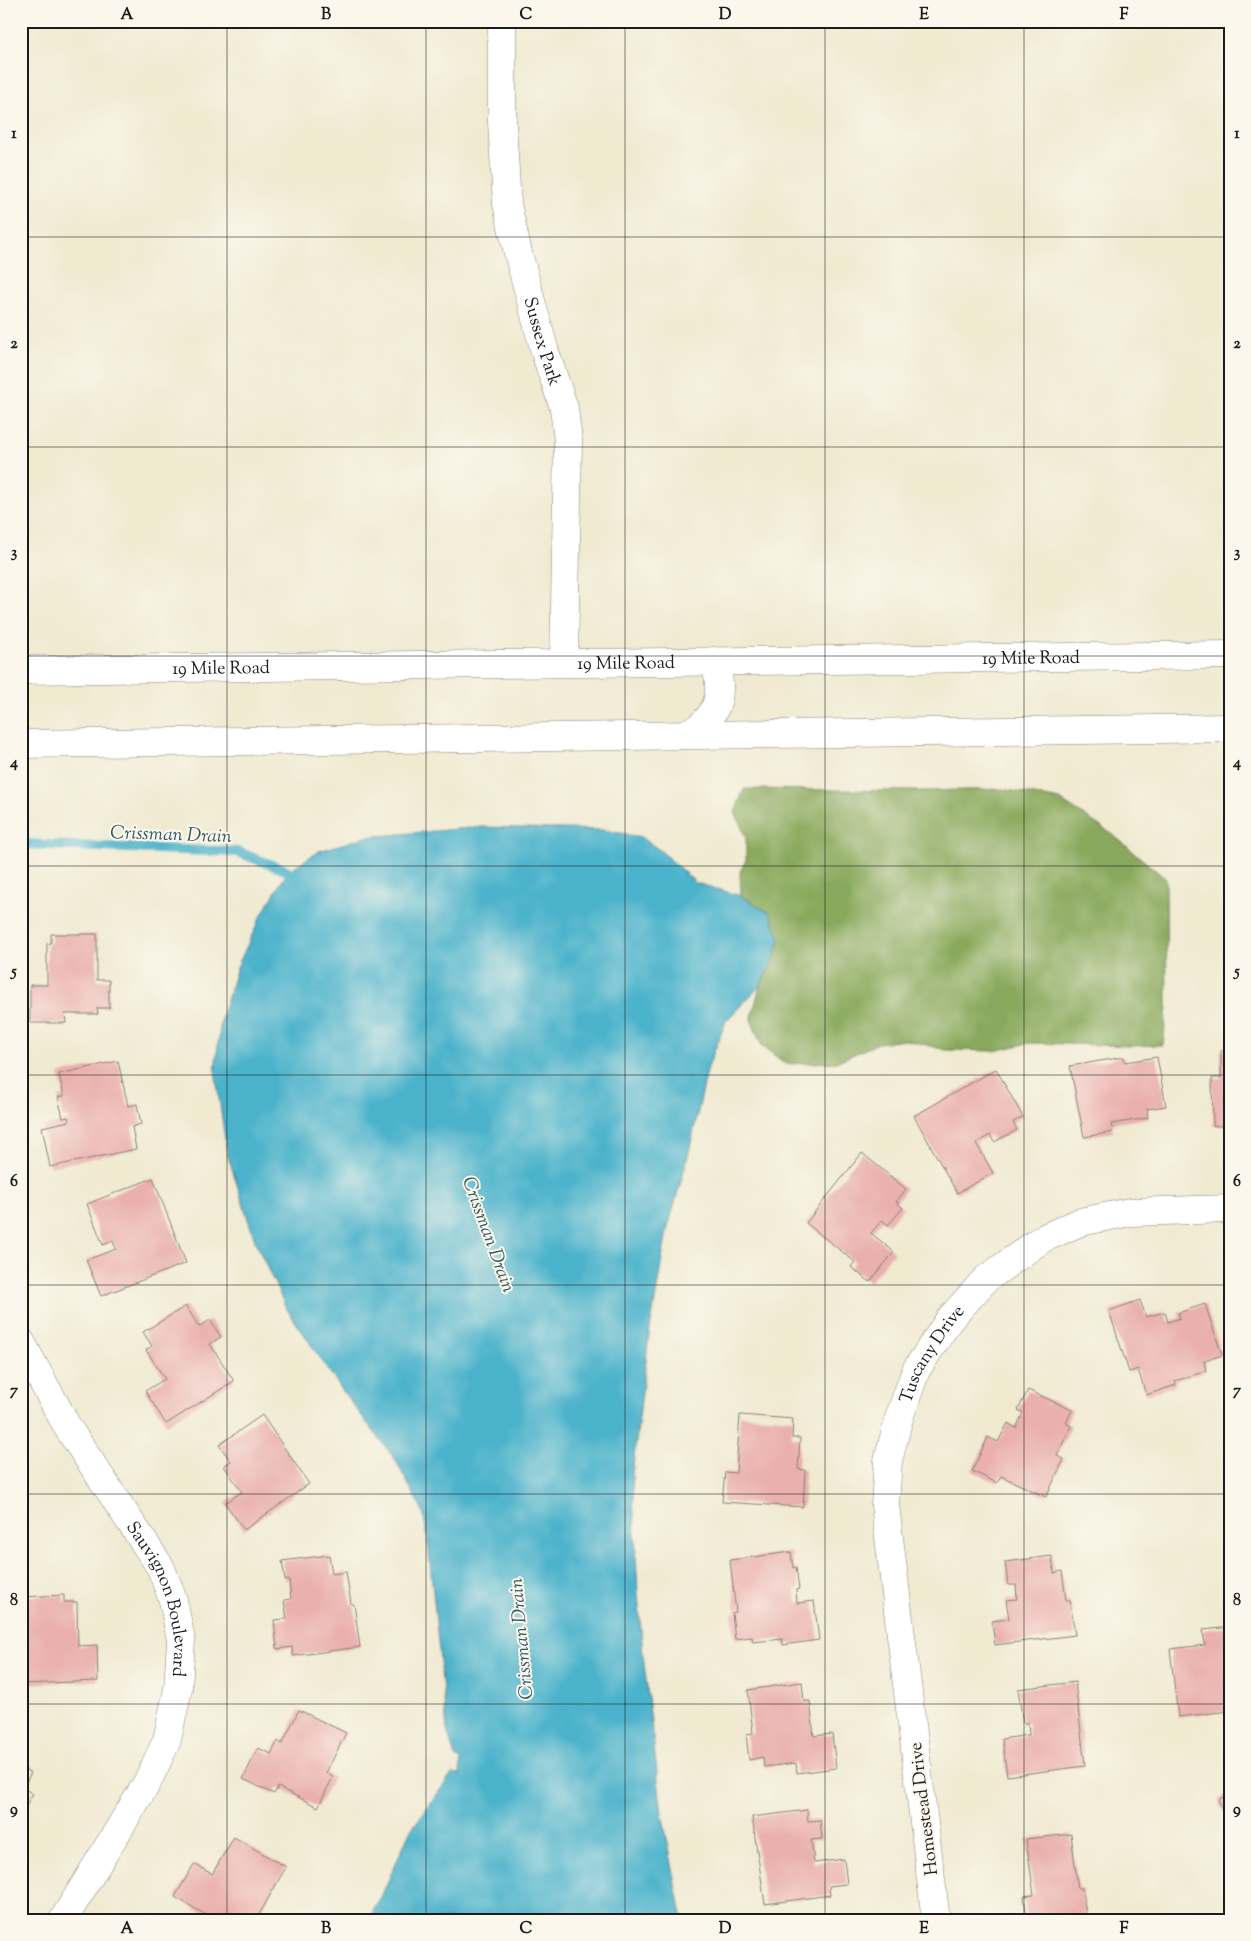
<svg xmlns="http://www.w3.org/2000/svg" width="1251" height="1941" viewBox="0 0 1251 1941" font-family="'Sorts Mill Goudy',serif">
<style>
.forest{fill:#88a95c;stroke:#52623c}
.water{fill:#4cb2cb;stroke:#346774}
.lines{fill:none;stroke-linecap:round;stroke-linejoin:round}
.stream{stroke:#4cb2cb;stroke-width:10}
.building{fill:#eab0ad}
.street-casing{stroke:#868376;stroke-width:29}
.secondary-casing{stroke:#868376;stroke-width:29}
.street{stroke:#fff;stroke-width:28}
.secondary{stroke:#fff;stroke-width:28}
.grid{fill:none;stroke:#1c1c1c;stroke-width:1;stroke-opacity:0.55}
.labels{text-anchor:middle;stroke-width:4;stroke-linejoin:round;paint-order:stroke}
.street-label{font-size:18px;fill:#1c1c1c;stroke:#fbf7ec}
.water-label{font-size:19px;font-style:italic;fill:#2f5862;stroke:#fbf7ec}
.neatline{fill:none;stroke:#1c1c1c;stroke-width:2}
.grid-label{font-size:16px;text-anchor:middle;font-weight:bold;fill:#1c1c1c}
</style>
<rect width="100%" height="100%" fill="#fbf7ec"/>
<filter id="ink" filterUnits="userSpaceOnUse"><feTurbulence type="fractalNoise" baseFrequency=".02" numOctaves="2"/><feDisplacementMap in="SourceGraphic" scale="10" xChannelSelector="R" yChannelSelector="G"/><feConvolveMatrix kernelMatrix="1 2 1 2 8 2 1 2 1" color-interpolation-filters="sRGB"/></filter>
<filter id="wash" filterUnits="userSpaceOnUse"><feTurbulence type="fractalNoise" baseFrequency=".0096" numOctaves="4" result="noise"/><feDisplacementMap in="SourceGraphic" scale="20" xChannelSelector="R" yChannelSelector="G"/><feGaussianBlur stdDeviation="1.12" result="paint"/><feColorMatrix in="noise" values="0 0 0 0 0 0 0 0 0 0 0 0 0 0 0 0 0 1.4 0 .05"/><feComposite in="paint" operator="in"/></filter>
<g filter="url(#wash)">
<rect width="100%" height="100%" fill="#f0ead1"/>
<path class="forest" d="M 744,789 L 924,791 L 1003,789 L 1060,800 L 1112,834 L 1166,879 L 1167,1007 L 1163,1045 L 1131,1046 L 1030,1043 L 994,1051 L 946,1050 L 906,1040 L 879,1043 L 836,1062 L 786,1064 L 762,1046 L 751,1020 L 760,986 L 773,962 L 770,913 L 741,896 L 740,872 L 746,860 L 746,838 L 735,812 Z"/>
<path class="water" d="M 480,827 L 605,830 L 641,837 L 661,851 L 696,883 L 741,896 L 770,913 L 780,939 L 773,962 L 760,986 L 726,1021 L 708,1067 L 688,1156 L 667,1231 L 649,1335 L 632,1475 L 638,1594 L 643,1655 L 662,1813 L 683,1920 L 368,1920 L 381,1897 L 410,1831 L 452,1774 L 460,1775 L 461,1760 L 455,1757 L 447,1730 L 427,1533 L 423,1512 L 395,1459 L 344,1393 L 286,1308 L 255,1241 L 227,1153 L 215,1070 L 221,1019 L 237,967 L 261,916 L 288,871 L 319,851 L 366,837 Z"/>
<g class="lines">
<path class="stream" d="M 21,844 L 238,852 L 288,871 L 296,881"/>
</g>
<g id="blocks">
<path class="building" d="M 51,934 L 97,934 L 97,980 L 109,980 L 109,1008 L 97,1008 L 98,1014 L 65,1014 L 66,1023 L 30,1023 L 30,985 L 47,985 L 47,944 L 51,943 Z
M 1227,1040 L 1230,1040 L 1230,1126 L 1213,1126 L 1212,1078 L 1221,1078 L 1221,1051 L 1227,1050 Z
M 1124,1057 L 1125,1062 L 1157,1057 L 1166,1106 L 1147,1109 L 1148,1118 L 1111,1124 L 1113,1132 L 1084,1137 L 1070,1066 Z
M 118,1061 L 128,1106 L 137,1104 L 141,1124 L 132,1127 L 136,1149 L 50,1167 L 42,1127 L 69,1121 L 68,1117 L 63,1118 L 58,1097 L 64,1096 L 59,1074 Z
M 996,1069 L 1023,1117 L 1013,1122 L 1017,1130 L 994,1142 L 990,1135 L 976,1143 L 993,1173 L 957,1193 L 914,1116 Z
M 862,1153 L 906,1189 L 896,1202 L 903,1208 L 888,1225 L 882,1220 L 871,1233 L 894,1252 L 870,1282 L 851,1267 L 855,1262 L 806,1223 Z
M 153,1178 L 186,1263 L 101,1296 L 86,1260 L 116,1249 L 113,1241 L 103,1245 L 87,1204 Z
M 1140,1300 L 1146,1317 L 1165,1312 L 1168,1322 L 1180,1318 L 1178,1313 L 1205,1304 L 1222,1355 L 1204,1361 L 1206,1371 L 1175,1381 L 1176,1385 L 1146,1395 L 1138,1369 L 1129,1372 L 1109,1311 Z
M 186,1306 L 199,1327 L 210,1320 L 221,1337 L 210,1344 L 234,1381 L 166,1424 L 145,1391 L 165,1379 L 146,1350 L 152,1346 L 143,1332 Z
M 1028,1390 L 1072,1410 L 1066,1423 L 1071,1426 L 1057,1456 L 1064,1459 L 1046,1497 L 1001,1476 L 997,1483 L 972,1471 L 988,1437 L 998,1442 L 1008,1423 L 1016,1428 L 1023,1413 L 1018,1410 Z
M 262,1415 L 309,1484 L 244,1530 L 225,1503 L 242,1492 L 224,1466 L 231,1461 L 219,1445 Z
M 740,1415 L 793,1419 L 792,1438 L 800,1438 L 798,1469 L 805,1470 L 803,1507 L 722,1502 L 725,1472 L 736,1473 Z
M 791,1552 L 793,1568 L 796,1567 L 799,1589 L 796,1590 L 797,1603 L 814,1601 L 819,1640 L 783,1645 L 782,1639 L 753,1642 L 752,1637 L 735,1639 L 732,1613 L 736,1612 L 730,1560 Z
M 329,1555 L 332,1574 L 346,1572 L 351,1604 L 354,1604 L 360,1647 L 293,1656 L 292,1647 L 277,1649 L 274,1620 L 287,1619 L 284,1600 L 291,1599 L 289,1580 L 285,1580 L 282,1561 Z
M 1052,1556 L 1054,1573 L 1062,1571 L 1066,1600 L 1070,1600 L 1075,1635 L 995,1645 L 992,1621 L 1009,1619 L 1006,1600 L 1017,1599 L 1016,1585 L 1008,1585 L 1005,1562 Z
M 64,1595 L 64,1602 L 77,1602 L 78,1646 L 97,1645 L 98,1681 L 21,1684 L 21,1597 Z
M 1230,1627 L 1230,1711 L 1178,1717 L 1170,1649 L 1205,1645 L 1203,1630 Z
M 802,1682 L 804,1701 L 810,1701 L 814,1736 L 832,1734 L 836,1768 L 797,1773 L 796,1763 L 764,1767 L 763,1757 L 749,1760 L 746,1734 L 753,1733 L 748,1690 Z
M 1075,1682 L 1085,1766 L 1007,1776 L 1002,1739 L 1029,1735 L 1028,1723 L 1023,1723 L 1018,1689 Z
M 299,1710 L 346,1733 L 326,1773 L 333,1777 L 318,1807 L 278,1787 L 274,1794 L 243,1779 L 258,1748 L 271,1754 L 278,1741 L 282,1744 Z
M 21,1767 L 31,1773 L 23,1788 L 33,1794 L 21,1814 Z
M 1230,1793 L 1230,1822 L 1218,1800 Z
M 807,1810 L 808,1821 L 820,1820 L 822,1839 L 811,1840 L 814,1863 L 844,1859 L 847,1884 L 829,1886 L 830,1895 L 765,1904 L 752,1817 Z
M 1230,1826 L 1230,1840 L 1224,1829 Z
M 1071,1834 L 1078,1888 L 1082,1888 L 1087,1920 L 1027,1920 L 1024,1896 L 1034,1895 L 1026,1839 Z
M 234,1837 L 286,1867 L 256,1920 L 215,1920 L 175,1897 L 194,1864 L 212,1874 Z"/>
</g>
</g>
<g filter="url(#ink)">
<use href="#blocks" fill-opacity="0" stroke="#868376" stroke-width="1"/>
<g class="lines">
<g class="street-casing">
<g id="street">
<path id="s1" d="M 502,21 L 502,122 L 507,204 L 518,253 L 545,352 L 564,408 L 568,441 L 564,662"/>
<path id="s2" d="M 21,1342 L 68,1428 L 161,1568 L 173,1600 L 181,1640 L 178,1689 L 167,1740 L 147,1783 L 63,1920"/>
<path id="s3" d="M 936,1920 L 885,1505 L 888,1461 L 899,1418 L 916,1370 L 949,1320 L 986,1279 L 1042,1239 L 1080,1222 L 1130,1212 L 1230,1209"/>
</g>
</g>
<g class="secondary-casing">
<g id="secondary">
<path id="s4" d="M 21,670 L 1230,655"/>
<path d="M 681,735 C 687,733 694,731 699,727 C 721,711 724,685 713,661"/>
<path d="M 21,744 L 1230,728"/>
</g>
</g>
<use href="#street" class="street"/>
<use href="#secondary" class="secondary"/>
</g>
</g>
<path class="grid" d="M 227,21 L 227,1920M 426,21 L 426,1920M 625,21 L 625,1920M 825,21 L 825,1920M 1024,21 L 1024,1920M 21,237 L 1230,237M 21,447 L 1230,447M 21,656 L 1230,656M 21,866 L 1230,866M 21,1075 L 1230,1075M 21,1285 L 1230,1285M 21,1494 L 1230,1494M 21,1704 L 1230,1704"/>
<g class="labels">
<g class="street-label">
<text dy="6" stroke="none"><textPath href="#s1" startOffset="325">Sussex Park</textPath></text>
<text dy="6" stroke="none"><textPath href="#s4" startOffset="1010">19 Mile Road</textPath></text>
<text dy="6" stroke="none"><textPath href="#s4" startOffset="605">19 Mile Road</textPath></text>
<text dy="6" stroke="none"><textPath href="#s4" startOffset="200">19 Mile Road</textPath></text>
<text dy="6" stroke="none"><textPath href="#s3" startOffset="579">Tuscany Drive</textPath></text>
<text dy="6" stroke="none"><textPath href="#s2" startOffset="295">Sauvignon Boulevard</textPath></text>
<text transform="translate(923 1809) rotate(-97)" y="6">Homestead Drive</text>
</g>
<g class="water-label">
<text transform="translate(171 833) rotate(2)" y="7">Crissman Drain</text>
<text transform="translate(490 1234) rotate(70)" y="7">Crissman Drain</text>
<text transform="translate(520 1639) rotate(-95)" y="7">Crissman Drain</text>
</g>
</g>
<rect width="1251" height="1941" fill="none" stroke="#fbf7ec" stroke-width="55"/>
<rect x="28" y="28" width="1196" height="1886" class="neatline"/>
<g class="grid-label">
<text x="127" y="19">A</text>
<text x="326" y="19">B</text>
<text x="526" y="19">C</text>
<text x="725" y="19">D</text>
<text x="924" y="19">E</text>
<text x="1124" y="19">F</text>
<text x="14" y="138">1</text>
<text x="1237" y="138">1</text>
<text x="14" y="348">2</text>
<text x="1237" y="348">2</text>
<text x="14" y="557">3</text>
<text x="1237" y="557">3</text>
<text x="14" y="767">4</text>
<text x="1237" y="767">4</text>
<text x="14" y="976">5</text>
<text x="1237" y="976">5</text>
<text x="14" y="1186">6</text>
<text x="1237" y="1186">6</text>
<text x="14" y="1395">7</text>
<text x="1237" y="1395">7</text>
<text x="14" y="1605">8</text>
<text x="1237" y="1605">8</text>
<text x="14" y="1814">9</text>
<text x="1237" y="1814">9</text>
<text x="127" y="1933">A</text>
<text x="326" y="1933">B</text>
<text x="526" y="1933">C</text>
<text x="725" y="1933">D</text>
<text x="924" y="1933">E</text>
<text x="1124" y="1933">F</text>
</g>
</svg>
